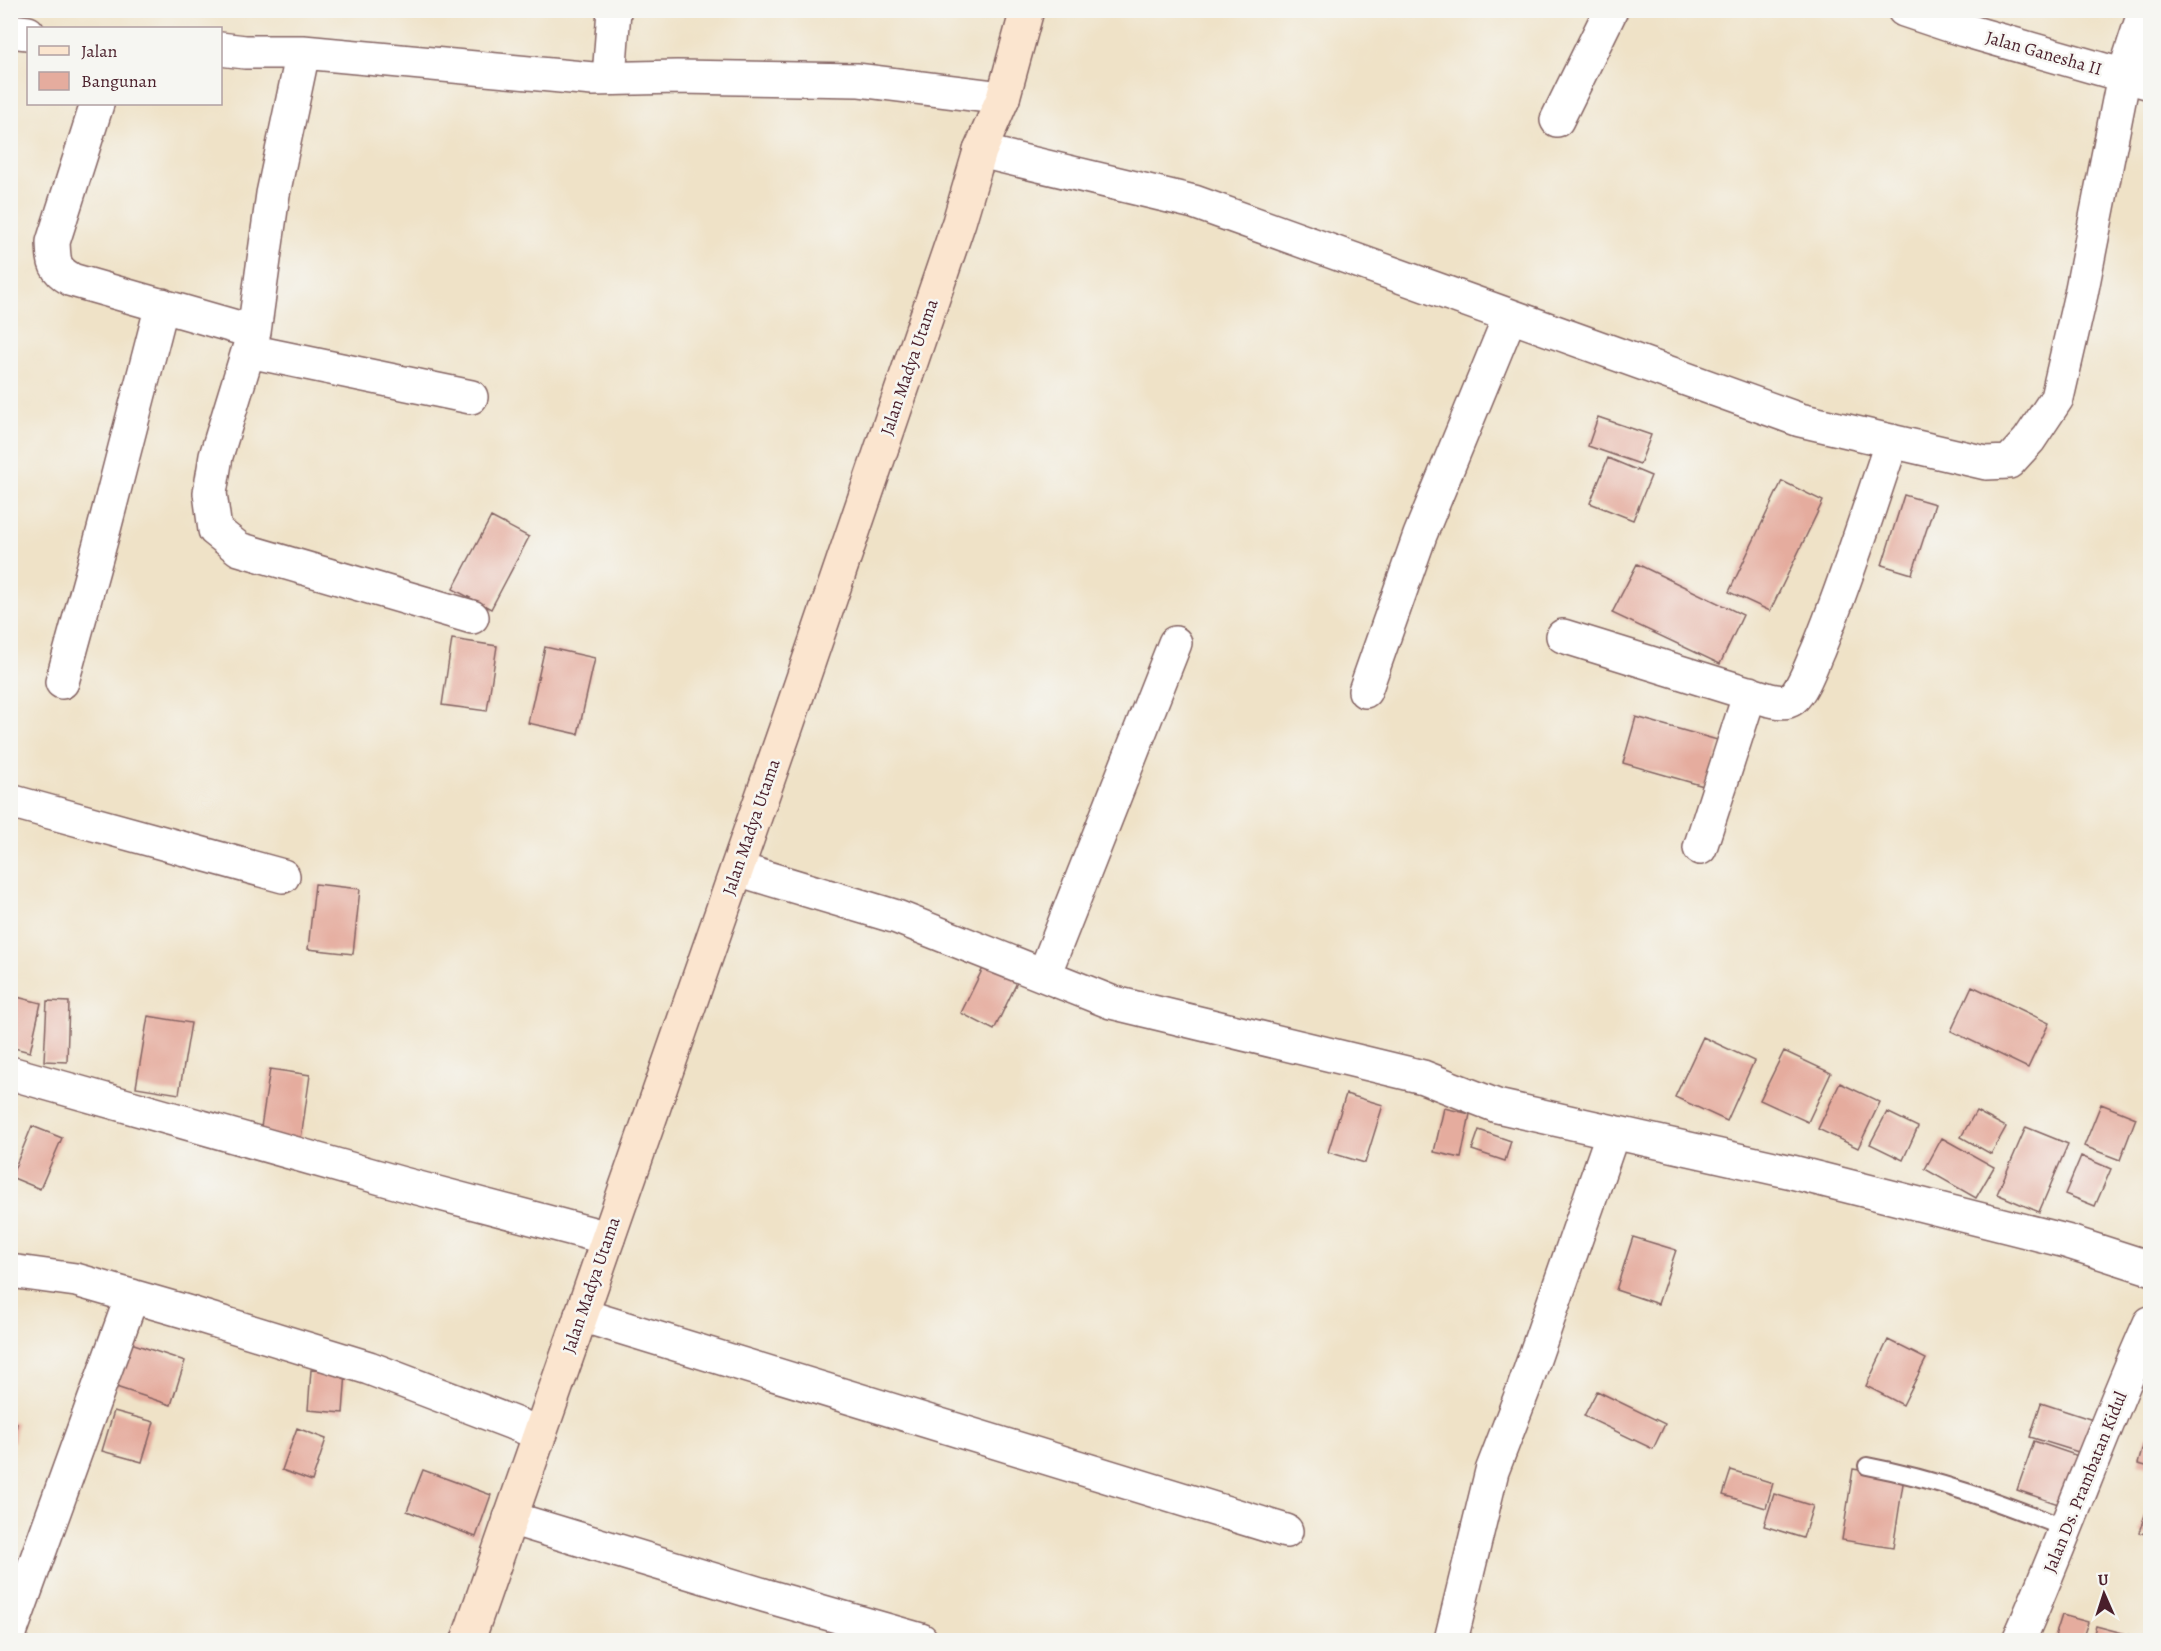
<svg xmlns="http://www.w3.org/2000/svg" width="2161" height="1651" viewBox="0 0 2161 1651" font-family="Alegreya,serif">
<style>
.building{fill:#e5ac9e}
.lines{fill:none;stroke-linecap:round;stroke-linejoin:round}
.lane-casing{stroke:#846362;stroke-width:20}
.street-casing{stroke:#846362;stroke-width:36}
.secondary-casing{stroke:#846362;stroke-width:36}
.lane{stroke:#fff;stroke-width:16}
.street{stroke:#fff;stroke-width:33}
.secondary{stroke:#fbe5cf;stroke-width:33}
.labels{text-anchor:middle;stroke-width:5;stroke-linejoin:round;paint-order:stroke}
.street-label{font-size:18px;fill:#4a1f2b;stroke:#f6f6f2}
</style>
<rect width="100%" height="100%" fill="#f6f6f2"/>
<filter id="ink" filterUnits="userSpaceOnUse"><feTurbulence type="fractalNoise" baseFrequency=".0167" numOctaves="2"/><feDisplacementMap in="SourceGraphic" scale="12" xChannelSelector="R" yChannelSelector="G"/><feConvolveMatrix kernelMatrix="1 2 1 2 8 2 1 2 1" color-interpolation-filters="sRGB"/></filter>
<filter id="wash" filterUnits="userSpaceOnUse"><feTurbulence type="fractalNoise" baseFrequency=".008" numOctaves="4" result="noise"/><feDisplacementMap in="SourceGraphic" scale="24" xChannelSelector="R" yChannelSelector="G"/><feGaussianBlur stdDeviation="1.35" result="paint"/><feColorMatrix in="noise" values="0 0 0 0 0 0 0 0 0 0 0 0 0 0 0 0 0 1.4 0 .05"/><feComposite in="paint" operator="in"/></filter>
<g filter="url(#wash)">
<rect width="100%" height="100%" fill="#efe2c7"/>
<g id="blocks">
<path class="building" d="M 1598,417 L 1651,435 L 1640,464 L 1588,446 Z
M 1608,458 L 1651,476 L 1633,520 L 1590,503 Z
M 1782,481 L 1823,501 L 1770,611 L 1729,592 Z
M 1904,495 L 1935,504 L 1912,574 L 1882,565 Z
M 491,517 L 529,537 L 491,609 L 453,589 Z
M 1637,564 L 1743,615 L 1720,664 L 1612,613 Z
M 452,639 L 497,646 L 487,711 L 442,705 Z
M 545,647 L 595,658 L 578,734 L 528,723 Z
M 1636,717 L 1721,741 L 1707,787 L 1623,763 Z
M 315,884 L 360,889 L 353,954 L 308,949 Z
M 988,958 L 1021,974 L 994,1030 L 961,1013 Z
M 1972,986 L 2049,1023 L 2028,1068 L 1951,1031 Z
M 17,997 L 41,1003 L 30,1052 L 10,1047 L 10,1022 Z
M 47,1001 L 69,1002 L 67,1062 L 44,1061 Z
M 148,1016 L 191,1023 L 179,1094 L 136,1087 Z
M 1703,1037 L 1754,1061 L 1727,1121 L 1675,1097 Z
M 1784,1051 L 1831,1073 L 1808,1122 L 1760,1100 Z
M 270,1069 L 310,1075 L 300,1146 L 259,1140 Z
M 1840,1083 L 1880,1102 L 1858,1148 L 1818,1129 Z
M 1346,1094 L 1383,1105 L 1365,1163 L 1328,1152 Z
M 2101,1104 L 2136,1118 L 2120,1160 L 2084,1146 Z
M 1444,1108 L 1470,1114 L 1461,1158 L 1434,1152 Z
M 1976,1111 L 2006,1127 L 1991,1154 L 1961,1137 Z
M 1887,1112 L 1918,1127 L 1903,1160 L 1870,1144 Z
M 32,1126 L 62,1138 L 40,1189 L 11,1177 Z
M 2026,1127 L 2068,1144 L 2039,1212 L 1997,1194 Z
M 1479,1130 L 1511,1141 L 1505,1161 L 1472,1150 Z
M 1942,1138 L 1994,1167 L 1976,1198 L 1925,1169 Z
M 2081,1156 L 2111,1169 L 2095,1206 L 2065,1194 Z
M 1633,1237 L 1676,1250 L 1658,1304 L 1616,1290 Z
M 1888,1340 L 1926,1359 L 1903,1405 L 1866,1386 Z
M 131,1343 L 185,1361 L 171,1405 L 116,1387 Z
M 311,1370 L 346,1372 L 343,1413 L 308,1410 Z
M 1597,1391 L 1665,1424 L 1653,1449 L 1584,1416 Z
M 2041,1403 L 2099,1422 L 2088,1455 L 2030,1437 Z
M 114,1411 L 154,1422 L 142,1462 L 102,1451 Z
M 10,1422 L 17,1423 L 14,1442 L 10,1441 Z
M 297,1428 L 326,1439 L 312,1481 L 282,1470 Z
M 2146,1436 L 2150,1437 L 2150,1467 L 2138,1464 Z
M 2034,1441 L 2084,1458 L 2067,1507 L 2017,1490 Z
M 1853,1469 L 1904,1477 L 1893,1548 L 1842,1540 Z
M 423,1470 L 491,1495 L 476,1537 L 407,1511 Z
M 1731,1470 L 1773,1483 L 1766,1508 L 1723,1495 Z
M 1774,1494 L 1813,1506 L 1803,1538 L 1764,1526 Z
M 2146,1512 L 2150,1514 L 2150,1536 L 2139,1532 Z
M 2062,1615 L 2088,1622 L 2082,1640 L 2054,1640 Z
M 2096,1626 L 2149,1640 L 2092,1640 Z"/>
</g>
</g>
<g filter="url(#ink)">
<use href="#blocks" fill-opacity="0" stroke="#846362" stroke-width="1.5"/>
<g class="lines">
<g class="lane-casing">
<path id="lane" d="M 1867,1466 C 1936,1479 2002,1503 2067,1529"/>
</g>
<g class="street-casing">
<path id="street" d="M 1904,10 L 1964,30 L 2150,83
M 10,31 L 28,33
M 220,49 L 245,52 L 303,52 L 593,79 L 677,77 L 858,80 L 1003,98
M 303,52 L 273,194 L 254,332 L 216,456 L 210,493 L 215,530 L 239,549 L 472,617
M 609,78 L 614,10
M 97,104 L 53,242 C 54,262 53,269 72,280 L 254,332
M 1557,120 L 1611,10
M 980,151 L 1194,202 L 1800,420 L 1986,463 L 2009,462 L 2029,440 L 2057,398 L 2081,294 L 2124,75 L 2145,10
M 249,351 L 471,397
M 1563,636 L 1770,700 C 1777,701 1785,704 1792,699 C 1803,690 1812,663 1818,650 C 1846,582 1868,511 1892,441
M 62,682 L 104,529 L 162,305
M 1365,691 L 1420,535 L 1510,316
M 10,801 L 283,876
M 1700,848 L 1750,693
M 737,869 L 897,917 L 1111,1002 L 1423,1077 L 1497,1106 L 1792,1172 L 2066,1241 L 2150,1268
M 1044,975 L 1175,643
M 10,1073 L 403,1184 L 608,1238
M 10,1271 L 76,1280 L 187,1312 L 369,1368 L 539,1433
M 581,1315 L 1286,1531
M 510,1518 L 767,1596 L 921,1640
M 10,1633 L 132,1296
M 1451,1640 L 1492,1471 L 1524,1388 L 1613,1132
M 2019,1640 C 2065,1536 2103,1428 2150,1323"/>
</g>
<g class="secondary-casing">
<path id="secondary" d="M 468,1640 L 787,725 L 959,222 L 980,151 L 1003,98 L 1027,10"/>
</g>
<use href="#lane" class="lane"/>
<use href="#street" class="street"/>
<use href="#secondary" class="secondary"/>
</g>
</g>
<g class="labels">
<g class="street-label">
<text transform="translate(2044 53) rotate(16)" y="6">Jalan Ganesha II</text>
<text transform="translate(909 367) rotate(-71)" y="6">Jalan Madya Utama</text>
<text transform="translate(751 827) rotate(-71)" y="6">Jalan Madya Utama</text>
<text transform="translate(591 1285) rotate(-71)" y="6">Jalan Madya Utama</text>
<text transform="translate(2085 1482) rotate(-68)" y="6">Jalan Ds. Prambatan Kidul</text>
</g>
</g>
<rect width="2161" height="1651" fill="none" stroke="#f6f6f2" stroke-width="36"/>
<rect x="27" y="27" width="195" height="78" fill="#f6f6f2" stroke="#b1a0a2" stroke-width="1.5"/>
<rect x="39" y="46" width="30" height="9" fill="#fbe5cf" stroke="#b1a0a2" stroke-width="1.5"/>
<text x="81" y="57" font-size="18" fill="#4a1f2b">Jalan</text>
<rect x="39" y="72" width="30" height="18" fill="#e5ac9e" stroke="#b1a0a2" stroke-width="1.5"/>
<text x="81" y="87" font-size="18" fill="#4a1f2b">Bangunan</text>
<g transform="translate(2104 1594) rotate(357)" stroke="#f6f6f2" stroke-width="4.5" paint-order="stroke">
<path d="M0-4.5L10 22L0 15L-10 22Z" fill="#4a1f2b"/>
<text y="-9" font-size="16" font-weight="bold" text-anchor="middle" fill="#4a1f2b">U</text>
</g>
</svg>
